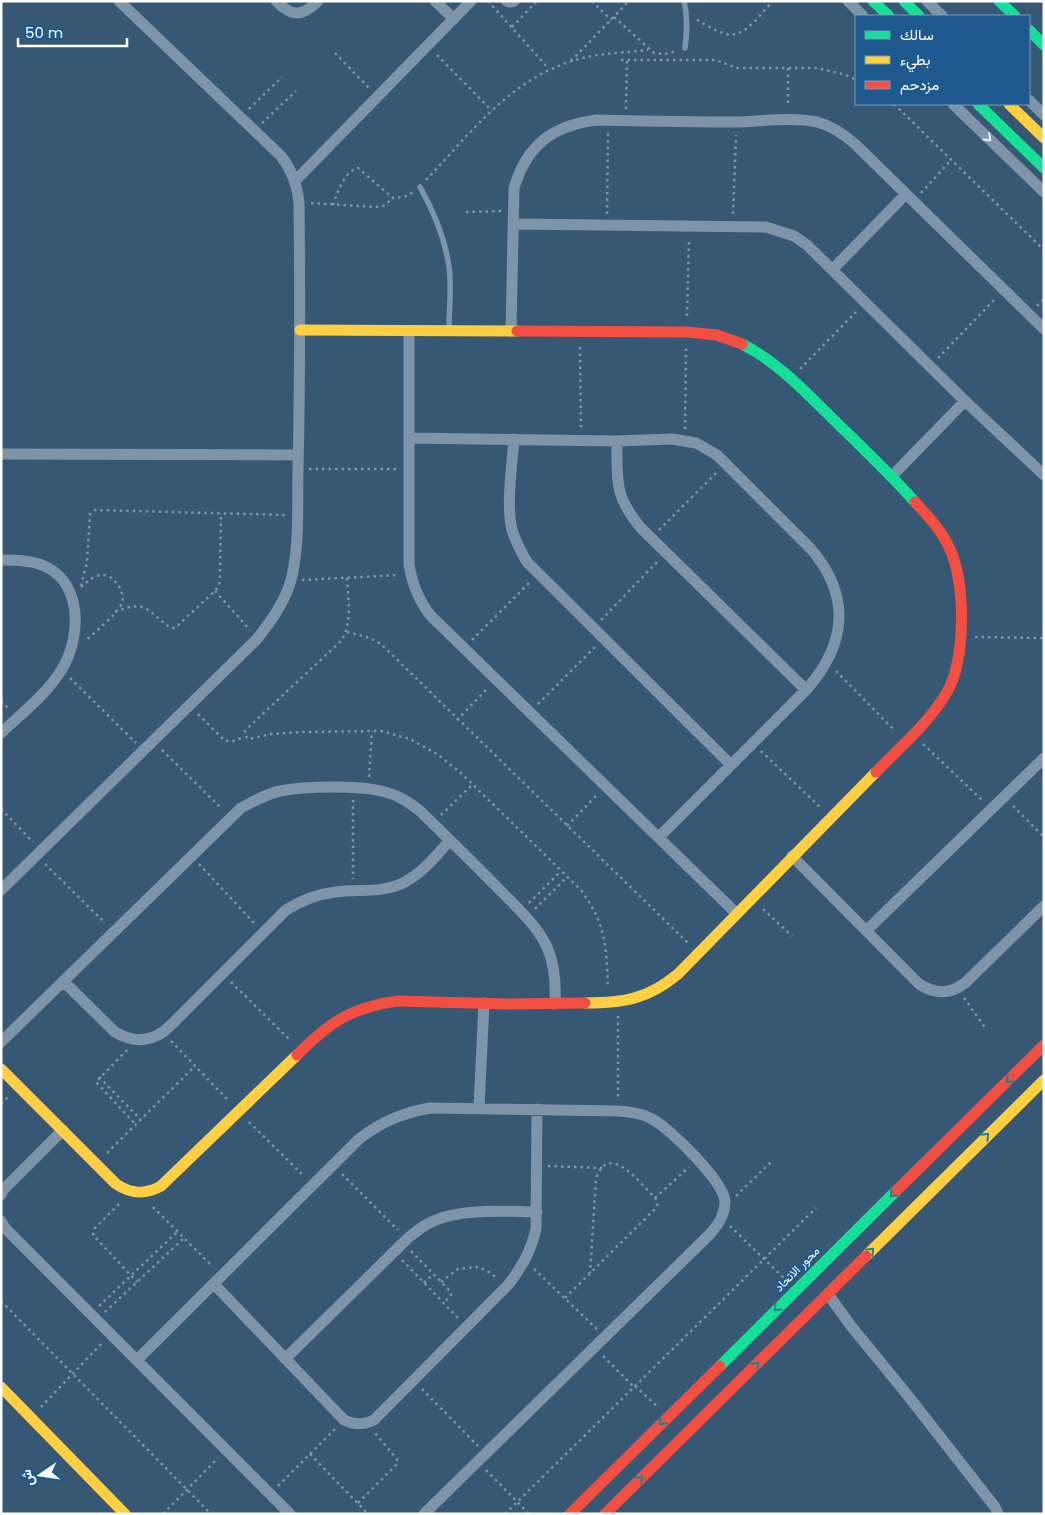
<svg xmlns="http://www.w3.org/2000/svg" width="1045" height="1515" viewBox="0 0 1045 1515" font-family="Poppins,Vazirmatn,sans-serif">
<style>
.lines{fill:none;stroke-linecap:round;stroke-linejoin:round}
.path{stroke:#7e94a8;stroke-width:2.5;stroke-dasharray:2.5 4;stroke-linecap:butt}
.lane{stroke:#7e94a8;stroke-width:5.5}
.street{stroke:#7e94a8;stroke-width:11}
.fast{stroke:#16e098;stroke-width:11}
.slow{stroke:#ffcf43;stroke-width:11}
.jam{stroke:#f24e42;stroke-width:11}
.oneway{stroke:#eceff2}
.oneway2{stroke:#1b8291}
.labels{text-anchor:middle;stroke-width:4;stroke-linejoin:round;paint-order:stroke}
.street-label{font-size:12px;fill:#fff;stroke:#1d598e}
</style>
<rect width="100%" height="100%" fill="#375874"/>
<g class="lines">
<path class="path" d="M 488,1 L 549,69
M 592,1 L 611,20
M 614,17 L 654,53 L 665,54 L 677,51
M 697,20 C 706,25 716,31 726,34 C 745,39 761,13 773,1
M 512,27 L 537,1
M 335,53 L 369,88
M 437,55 L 492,111
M 621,60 L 716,60 L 736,68 L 817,68 L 846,75 L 856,80
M 571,61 L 629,1
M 788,68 L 788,107
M 894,104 L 1044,250
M 249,109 L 282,77
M 626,109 L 627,60
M 262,123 L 296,91
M 426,180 C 469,135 507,83 569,62 C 594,53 622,53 648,50
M 921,193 L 951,160
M 311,203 L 376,207 L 383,206 L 392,199
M 333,205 C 337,194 344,171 358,168 L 393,198 L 404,197 L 413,192
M 466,212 L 502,211
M 607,214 L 608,132
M 733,214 L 736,135
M 1037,306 L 1044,299
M 687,316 L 689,239
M 580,347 L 581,429
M 938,358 L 995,299
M 800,369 L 856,312
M 685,429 L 686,347
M 309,469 L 396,469
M 659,530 L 717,472
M 347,578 C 348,601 353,621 341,641 L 253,723 L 245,731 L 245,736 L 249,739 L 271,734 L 303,732 L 372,731 L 381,731 L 410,739 L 437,754 L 461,773 L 581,890 C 607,926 606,946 608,988
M 302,580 L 399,575
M 81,586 L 87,562 L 90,514 L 95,510 L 285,515
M 81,587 C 87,582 93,576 101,575 C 113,573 128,594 121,605 C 114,617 96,631 85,641
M 215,591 L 250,630
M 115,612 C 148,598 148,613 171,628 L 175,628 L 215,591 L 219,585 L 220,578 L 221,514
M 601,620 L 658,561
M 347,632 L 370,638 L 381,644 L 688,943
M 975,637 L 1044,638
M 472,640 L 530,582
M 836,671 L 895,731
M 70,678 L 136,743
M 1,701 L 9,709
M 538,704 L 596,646
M 198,714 L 225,741 L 233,741 L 244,737
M 457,720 L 488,688
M 923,744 L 983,801
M 162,750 L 222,809
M 761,751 L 821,808
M 369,777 L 372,731
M 353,800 L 353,879
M 1013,806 L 1044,837
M 1,809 L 33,842
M 441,815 L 472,785
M 567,826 L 598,794
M 45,864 L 105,923
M 199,864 L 255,924
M 529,903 L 561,871
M 535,909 L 567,877
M 763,909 L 792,936
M 231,982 L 291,1041
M 964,998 L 986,1029
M 618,1016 L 618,1098
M 171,1041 L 228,1100
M 127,1050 L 96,1082 L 136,1125
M 99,1077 L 141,1120
M 1,1104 L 9,1096
M 249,1122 L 304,1176
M 107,1153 L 195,1066
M 548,1166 L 602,1168
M 342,1174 L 398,1230
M 736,1196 L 773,1160
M 655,1198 L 689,1167
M 119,1204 L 95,1228 L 93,1235 L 137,1282
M 153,1207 L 213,1267
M 730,1226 L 786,1280
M 411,1251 L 450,1291 L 451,1295 L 444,1303
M 402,1260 L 459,1319
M 534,1269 L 597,1329
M 441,1282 L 458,1269 L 477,1267 L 486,1270 L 497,1278
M 424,1283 L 433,1274
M 565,1298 L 655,1209 C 658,1205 658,1202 655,1198 C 641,1184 608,1140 596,1179 L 590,1273
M 1,1301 L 211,1514
M 99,1306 L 177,1232
M 105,1312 L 184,1238
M 603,1356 L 634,1387
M 635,1386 L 658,1407
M 422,1389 L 478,1446
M 41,1407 L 103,1342
M 310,1454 L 368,1514
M 486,1470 L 529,1514
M 278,1486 L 336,1428
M 358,1503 L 397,1464 L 397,1459 L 374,1432
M 163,1514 L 218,1458
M 505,1514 L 816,1208"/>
<path class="lane" d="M 503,1 C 507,6 513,6 518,1
M 684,1 C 688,18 687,32 685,48
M 420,187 C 434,212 445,238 449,267 C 452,287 449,308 449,328"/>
<path class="street" d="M 276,1 C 292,17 302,17 318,1
M 435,1 L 454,19
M 848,1 L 863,16
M 927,1 L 942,16
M 1029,100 L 1044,115
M 953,104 L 1044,192
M 295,181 L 471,1
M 513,224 L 766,227 L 794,236 L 807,245 L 965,401 L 1044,475
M 833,269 L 906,194
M 409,331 L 409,564 C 412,584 418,600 431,616 L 736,913
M 511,331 L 514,188 C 527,145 552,126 596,120 C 643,121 690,122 737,122 C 763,121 792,117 817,122 C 833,126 845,135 856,145 L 1044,329
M 409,438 L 617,441 L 672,439 L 696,443 L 717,455 L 811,549 C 851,596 847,644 806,690 L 659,837
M 514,439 C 512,465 506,505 512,530 C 516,542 521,552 527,562 L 731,765
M 617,441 C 617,480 614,496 641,528 L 806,690
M 1,454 L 298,455
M 892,476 L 965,401
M 1,560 C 14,560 27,560 39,564 C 83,578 82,636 62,669 C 48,693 21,714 1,733
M 792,856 L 919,984 C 935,994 949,995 965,983 L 1044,906
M 1,890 L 257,639 C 271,621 285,602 291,580 C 300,545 297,506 298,471 C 300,381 300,291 299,202 C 297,184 292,170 281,156 L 119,1
M 867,930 L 1044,758
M 63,981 L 115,1032 C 135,1044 154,1042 170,1026 L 286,910 C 302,900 317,894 336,892 C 358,889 380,893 401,884 C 421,875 436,856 450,840
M 1,1042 L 241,808 C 254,801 266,794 280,791 C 305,786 361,785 385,792 C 398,795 408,802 419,810 C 444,834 468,858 493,883 C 512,903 535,922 547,947 C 555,965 556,984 555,1004
M 479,1108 L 484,1003
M 1,1195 L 3,1190 L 63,1130
M 1,1221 L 5,1228 L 290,1514
M 214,1284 L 344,1420 C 355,1425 363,1425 374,1420 L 508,1285 C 522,1267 531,1251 536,1229 L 537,1109
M 828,1294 L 851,1326 L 905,1392 L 995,1507 L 998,1514
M 285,1359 L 407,1239 C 416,1231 425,1224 436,1220 C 463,1209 508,1211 537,1212
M 137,1360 L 359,1139 C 381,1122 402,1113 430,1108 L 618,1111 C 630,1112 642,1113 652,1119 C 670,1128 723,1181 725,1201 C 725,1215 718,1225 709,1235 L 424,1514"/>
<path class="fast" d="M 873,1 L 889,16
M 904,1 L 919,16
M 999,1 L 1015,16
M 1029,30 L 1044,45
M 978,104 L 1044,168
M 742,344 C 780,363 809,396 839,425 C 865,450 891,475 915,502
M 720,1366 L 896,1191"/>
<path class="slow" d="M 1009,104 L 1044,138
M 300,330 L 517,331
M 585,1003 C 624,1003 648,999 678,974 L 876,772
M 1,1069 L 116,1184 C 131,1194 145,1195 161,1186 L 297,1055
M 866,1256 L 1044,1080
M 1,1387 L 125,1514"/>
<path class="jam" d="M 517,331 L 687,332 L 717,335 L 742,344
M 876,772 C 900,747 929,723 947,692 C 966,659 966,582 949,547 C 941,530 928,516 915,502
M 297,1055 C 330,1022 350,1008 397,1001 L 508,1004 L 585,1003
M 896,1191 L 1044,1045
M 570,1514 L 720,1366
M 605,1514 L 866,1256"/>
</g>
<defs><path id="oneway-chevron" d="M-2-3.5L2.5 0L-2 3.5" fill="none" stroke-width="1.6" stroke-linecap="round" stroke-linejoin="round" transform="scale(1.25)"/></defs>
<use class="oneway" href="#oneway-chevron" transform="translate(988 138) rotate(44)"/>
<g class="oneway2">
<use href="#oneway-chevron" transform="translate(1009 1080) rotate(135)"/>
<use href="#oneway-chevron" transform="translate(986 1136) rotate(-45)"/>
<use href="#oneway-chevron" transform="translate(893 1194) rotate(135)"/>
<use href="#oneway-chevron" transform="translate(871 1251) rotate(-45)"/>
<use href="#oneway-chevron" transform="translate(777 1308) rotate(135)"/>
<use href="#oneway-chevron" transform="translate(756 1365) rotate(-45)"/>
<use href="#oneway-chevron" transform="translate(662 1422) rotate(135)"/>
<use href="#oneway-chevron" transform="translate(640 1479) rotate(-45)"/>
</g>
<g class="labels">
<g class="street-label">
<text transform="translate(797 1269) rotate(-45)" y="4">محور الاتحاد</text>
</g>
</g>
<rect width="1045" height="1515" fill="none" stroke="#ffffff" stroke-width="5"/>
<rect x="855" y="15" width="175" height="90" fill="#1d598e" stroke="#779bbb"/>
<rect x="865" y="31" width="25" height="8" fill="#16e098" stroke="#779bbb"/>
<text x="900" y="40" font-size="15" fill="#ffffff">سالك</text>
<rect x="865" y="56" width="25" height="8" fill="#ffcf43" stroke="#779bbb"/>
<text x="900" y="65" font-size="15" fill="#ffffff">بطيء</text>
<rect x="865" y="81" width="25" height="8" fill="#f24e42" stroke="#779bbb"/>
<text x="900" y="90" font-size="15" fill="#ffffff">مزدحم</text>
<g transform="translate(40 1475) rotate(257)" stroke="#1d598e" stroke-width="4" paint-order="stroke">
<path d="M0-4L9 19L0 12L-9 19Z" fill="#ffffff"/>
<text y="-8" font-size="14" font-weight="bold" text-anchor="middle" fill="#ffffff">ش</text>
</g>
<path d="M18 38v8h109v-8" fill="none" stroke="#ffffff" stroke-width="2.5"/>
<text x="25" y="38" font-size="15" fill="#ffffff" stroke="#1d598e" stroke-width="4" paint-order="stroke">50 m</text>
</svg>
